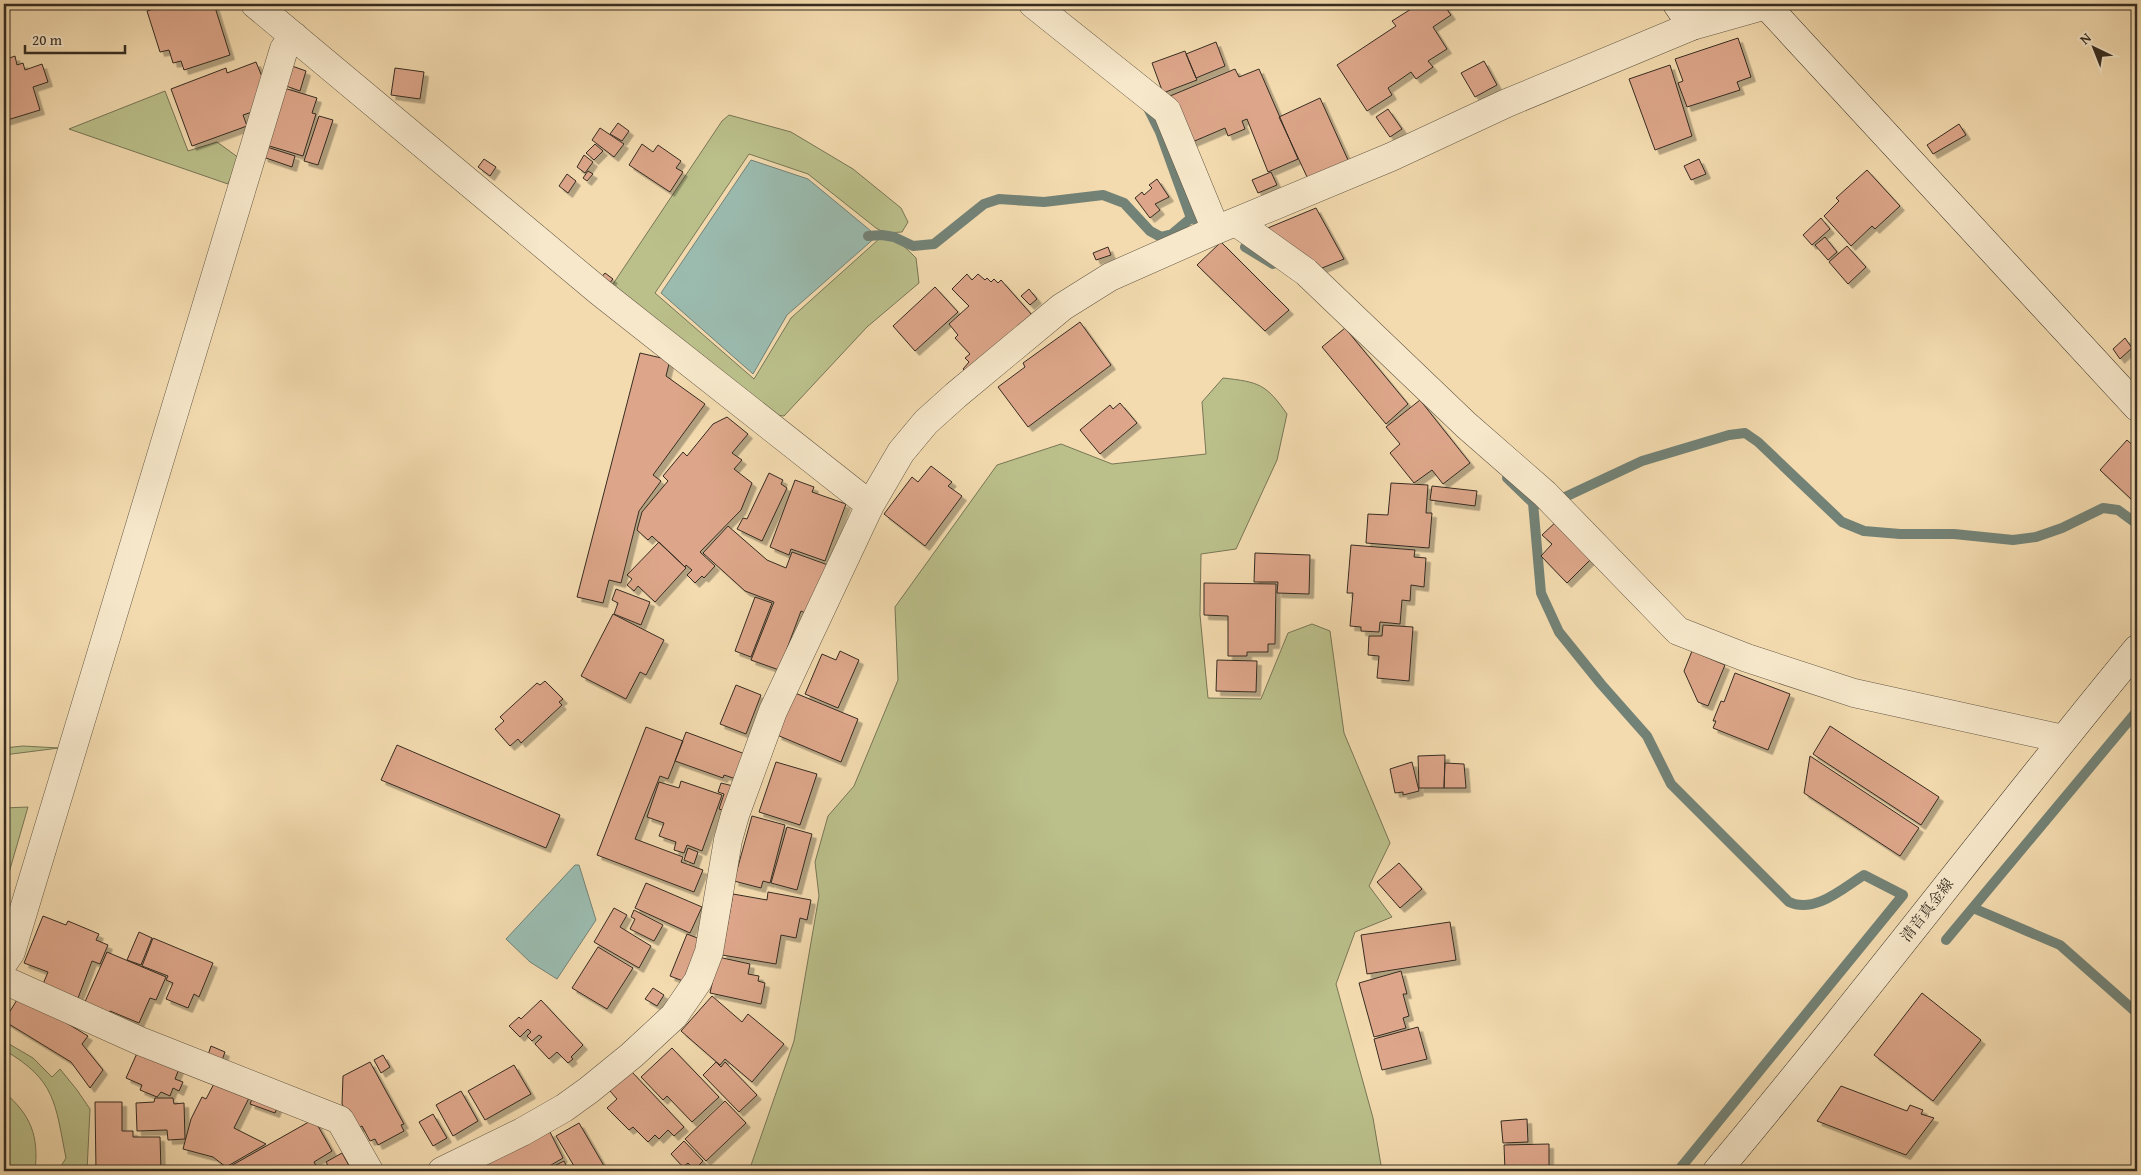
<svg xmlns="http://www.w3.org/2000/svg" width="2141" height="1175" viewBox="0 0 2141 1175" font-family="'Gentium Book Plus','Noto Serif JP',serif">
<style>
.green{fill:#bbc08b;stroke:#787656}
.water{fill:#9bbbaf;stroke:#738276}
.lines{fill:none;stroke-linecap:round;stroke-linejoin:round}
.stream{stroke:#738276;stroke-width:10}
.building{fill:#dda68a;stroke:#362c21;filter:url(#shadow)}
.street-casing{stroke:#655844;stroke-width:29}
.secondary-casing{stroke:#362c21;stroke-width:29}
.street{stroke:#f7e8cb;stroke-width:28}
.secondary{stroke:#f7e8cb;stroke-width:28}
.labels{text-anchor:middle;stroke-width:4;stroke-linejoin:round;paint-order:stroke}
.street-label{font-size:15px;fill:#362c21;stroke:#f7e8cb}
</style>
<defs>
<filter id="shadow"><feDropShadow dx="4.5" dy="4.5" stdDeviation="0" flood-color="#0004"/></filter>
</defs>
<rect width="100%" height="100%" fill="#f3dbaf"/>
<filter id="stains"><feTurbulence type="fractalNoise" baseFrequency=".004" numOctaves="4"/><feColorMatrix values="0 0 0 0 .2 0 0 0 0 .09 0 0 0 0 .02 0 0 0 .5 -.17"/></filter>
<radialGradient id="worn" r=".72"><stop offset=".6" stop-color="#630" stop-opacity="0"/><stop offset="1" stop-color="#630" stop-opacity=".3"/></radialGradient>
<path class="green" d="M 165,91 L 188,151 L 217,142 L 239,158 L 228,184 L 69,129 Z
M 729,115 L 791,132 L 853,169 L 901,208 L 908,222 L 902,232 L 885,233 L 876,228 L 808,174 L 749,154 L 655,293 L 754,379 L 791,318 L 879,239 C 895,236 905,247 916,258 L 919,283 L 867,327 L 784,416 L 767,414 L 611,287 L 722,121 Z
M 1223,378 C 1259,382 1266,384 1287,414 L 1277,460 L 1236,549 L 1201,554 L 1200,615 L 1208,698 L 1261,699 L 1288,633 L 1312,624 L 1330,631 L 1344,733 L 1390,843 L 1369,886 L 1392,917 L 1355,932 L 1336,984 L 1373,1118 L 1382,1171 L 749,1171 L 794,1041 L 819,896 L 815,862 L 828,816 L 854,786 L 898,680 L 895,607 L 997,465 L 1061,444 L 1112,464 L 1206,454 L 1202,402 Z
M 23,746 L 59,748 L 4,755 L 4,748 Z
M 28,807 L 4,890 L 4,808 Z
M 4,1041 L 33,1058 L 52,1077 L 60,1069 L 77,1090 L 90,1109 L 87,1171 L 58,1171 L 66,1158 C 55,1103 56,1080 4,1050 Z
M 4,1092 C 31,1115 39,1136 35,1171 L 4,1171 Z"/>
<path class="water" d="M 751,160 L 808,179 L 877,236 L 787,315 L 753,374 L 661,293 Z
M 575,865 L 579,865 L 596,920 L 557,979 L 530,962 L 506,939 Z"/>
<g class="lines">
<path class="stream" d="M 1148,108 L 1160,132 L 1191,218 L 1194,219
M 868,236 L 882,235 L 894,237 L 913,246 L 934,244 L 984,204 L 999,199 L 1044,202 L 1103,195 L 1124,203 L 1150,231 L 1161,237 L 1172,234 L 1191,218
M 1245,247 L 1273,264
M 1507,478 L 1533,503 L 1539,504
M 1565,497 L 1642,461 L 1729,435 L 1745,433 L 1758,442 L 1842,522 L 1864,531 L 1900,534 L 1954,534 L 2013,540 L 2036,537 L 2062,528 L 2103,508 L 2118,510 L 2137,524
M 1533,503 L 1541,593 L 1559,632 L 1601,684 L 1647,736 L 1671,784 L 1789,902 C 1815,914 1843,888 1864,875 L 1903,895 L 1678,1171
M 1973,908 L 2060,945 L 2137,1013
M 1946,940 L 2137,711"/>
</g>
<path class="building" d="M 155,4 L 214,4 L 230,55 L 184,70 L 181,61 L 173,63 L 169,50 L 160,52 L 147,11 L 156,8 Z
M 1419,4 L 1443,4 L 1451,15 L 1433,27 L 1447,49 L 1428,61 L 1433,67 L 1416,79 L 1411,72 L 1388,88 L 1392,95 L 1367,111 L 1337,65 L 1396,26 L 1392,21 Z
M 1738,38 L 1751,77 L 1737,82 L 1740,90 L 1687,107 L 1678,83 L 1683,81 L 1675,59 Z
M 1216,42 L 1225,66 L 1196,78 L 1186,54 Z
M 1185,51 L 1197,80 L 1163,93 L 1152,63 Z
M 15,56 L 17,65 L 23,63 L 25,70 L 42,64 L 48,82 L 33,87 L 40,110 L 4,121 L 4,60 Z
M 1484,61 L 1497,85 L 1475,97 L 1461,73 Z
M 256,62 L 263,79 L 255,111 L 243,115 L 247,126 L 192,146 L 171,89 L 226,68 L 227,73 Z
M 1670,65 L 1692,136 L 1655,150 L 1629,79 Z
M 292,66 L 306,71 L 300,91 L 286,86 Z
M 395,68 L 424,72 L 420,99 L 391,95 Z
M 1235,69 L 1239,77 L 1259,69 L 1298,159 L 1268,172 L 1247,119 L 1242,121 L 1245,129 L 1228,136 L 1225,128 L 1190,143 L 1170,96 Z
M 284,88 L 317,98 L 312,113 L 316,114 L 303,156 L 266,145 Z
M 1320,98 L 1348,160 L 1308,179 L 1279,117 Z
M 1388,109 L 1402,129 L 1390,137 L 1376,117 Z
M 319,116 L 333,120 L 318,165 L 304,161 Z
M 618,123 L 629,131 L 622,141 L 610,134 Z
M 1959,124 L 1966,135 L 1933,154 L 1927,145 Z
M 600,128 L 624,144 L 614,157 L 592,140 Z
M 595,144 L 603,151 L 594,160 L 586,153 Z
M 642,144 L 653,152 L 658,145 L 681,161 L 676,168 L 683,172 L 670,192 L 629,165 Z
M 267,147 L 295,156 L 292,167 L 263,157 Z
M 584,155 L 593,162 L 585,173 L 577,167 Z
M 484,159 L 496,167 L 490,176 L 478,167 Z
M 1699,159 L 1706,174 L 1691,180 L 1684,166 Z
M 1867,170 L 1900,206 L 1875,229 L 1872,226 L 1851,246 L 1824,216 L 1839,201 L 1836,198 Z
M 588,171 L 593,174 L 587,181 L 583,178 Z
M 1271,172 L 1277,185 L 1258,193 L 1252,180 Z
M 567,174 L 576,181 L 568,193 L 559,186 Z
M 1157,179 L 1169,197 L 1155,204 L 1160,210 L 1150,218 L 1135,198 L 1142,192 L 1144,195 L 1152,188 L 1149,185 Z
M 1316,208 L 1344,259 L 1315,271 L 1263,230 Z
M 1821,218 L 1830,229 L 1812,245 L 1803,235 Z
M 1825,237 L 1837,252 L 1828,260 L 1815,245 Z
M 1221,242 L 1289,310 L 1265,331 L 1197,265 Z
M 1847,246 L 1866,267 L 1848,284 L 1829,262 Z
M 1108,247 L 1111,255 L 1096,260 L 1093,253 Z
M 605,273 L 613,279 L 607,286 L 599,280 Z
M 967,274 L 972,280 L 978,274 L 985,280 L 987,278 L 991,282 L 994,279 L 998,283 L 1001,280 L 1032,315 L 969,375 L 963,369 L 969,362 L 965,358 L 970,354 L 955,338 L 958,335 L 949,324 L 969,306 L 952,289 Z
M 935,287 L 958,312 L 915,351 L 893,326 Z
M 1029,289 L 1037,299 L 1030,305 L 1021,296 Z
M 1080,322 L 1111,365 L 1028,427 L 998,387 L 1025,367 L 1023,363 Z
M 1345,328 L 1408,404 L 1386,424 L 1322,347 Z
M 2125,338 L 2132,348 L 2120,359 L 2113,349 Z
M 640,353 L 670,360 L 666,376 L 705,404 L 653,475 L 661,481 L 639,511 L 621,583 L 609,580 L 603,603 L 577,597 Z
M 1420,400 L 1470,463 L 1443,484 L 1432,470 L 1414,483 L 1390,453 L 1400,444 L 1386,427 Z
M 1120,403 L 1137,423 L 1100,454 L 1080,430 L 1110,405 L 1113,409 Z
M 727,417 L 748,434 L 732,453 L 742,460 L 734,469 L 752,483 L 741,510 L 700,552 L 715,566 L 704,578 L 702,576 L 695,583 L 687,575 L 692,570 L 686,565 L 685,567 L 652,536 L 648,540 L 637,530 L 642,512 L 668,481 L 663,476 L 683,452 L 687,456 L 713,424 Z
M 2127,440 L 2137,449 L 2137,495 L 2132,500 L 2100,470 Z
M 931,466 L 952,482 L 948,486 L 962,496 L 925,546 L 884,514 L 912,477 L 918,482 Z
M 769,473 L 783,480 L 781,484 L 787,488 L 762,541 L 737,529 L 743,518 L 747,519 Z
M 795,480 L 814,487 L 812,492 L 846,504 L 825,561 L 791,549 L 789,555 L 770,547 Z
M 1391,483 L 1428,485 L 1426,513 L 1432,513 L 1429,548 L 1366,543 L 1368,514 L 1388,515 Z
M 1432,486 L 1477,491 L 1475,506 L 1430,500 Z
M 1559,519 L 1594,556 L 1567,583 L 1541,556 L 1552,544 L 1542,535 Z
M 728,526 L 767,560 L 786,568 L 792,552 L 828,565 L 809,615 L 801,611 L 779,670 L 751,660 L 774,602 L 745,591 L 703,553 Z
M 659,542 L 686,568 L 655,602 L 638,586 L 634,591 L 627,585 L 632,579 L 627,575 Z
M 1351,545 L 1415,550 L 1414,557 L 1426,558 L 1424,587 L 1411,585 L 1410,601 L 1402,600 L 1400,624 L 1380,622 L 1379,632 L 1361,631 L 1361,627 L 1350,626 L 1353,593 L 1347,593 Z
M 1255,553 L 1310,555 L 1309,594 L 1277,593 L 1278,582 L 1254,582 Z
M 1204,583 L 1276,584 L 1275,644 L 1268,644 L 1268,652 L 1247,652 L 1247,656 L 1228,656 L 1228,616 L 1204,615 Z
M 616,589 L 650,602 L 641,625 L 614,614 L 618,603 L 612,600 Z
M 755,597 L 772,603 L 751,657 L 735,651 Z
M 613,614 L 664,640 L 646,675 L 640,672 L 626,699 L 581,676 Z
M 1383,625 L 1413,627 L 1409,681 L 1377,678 L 1379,656 L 1368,655 L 1369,636 L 1382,636 Z
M 840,651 L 859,660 L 838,708 L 805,694 L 822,654 L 836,660 Z
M 1692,651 L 1725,665 L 1708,706 L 1698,702 L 1684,671 Z
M 1217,660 L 1257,661 L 1256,692 L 1216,691 Z
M 1735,673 L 1790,694 L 1768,750 L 1713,728 L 1716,721 L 1713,721 L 1721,701 L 1724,702 Z
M 545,681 L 563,699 L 559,702 L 562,705 L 521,743 L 518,739 L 510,746 L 495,729 L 504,721 L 500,717 L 537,683 L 540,685 Z
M 736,685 L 761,695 L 746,734 L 720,724 Z
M 795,693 L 858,719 L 841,762 L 777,735 Z
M 1830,726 L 1939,797 L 1921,825 L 1813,754 Z
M 646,727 L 683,741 L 668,779 L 660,776 L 635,839 L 683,857 L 681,862 L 703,870 L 694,892 L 597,855 Z
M 686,732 L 745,754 L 736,779 L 724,775 L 723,778 L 675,761 Z
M 397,745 L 560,815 L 546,848 L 381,780 Z
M 1445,755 L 1444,788 L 1419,788 L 1418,756 Z
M 1810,756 L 1919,828 L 1900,856 L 1804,793 Z
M 776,762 L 817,774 L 800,825 L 759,812 Z
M 1412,762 L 1419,791 L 1403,795 L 1403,792 L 1395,793 L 1390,769 Z
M 1445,763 L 1464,764 L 1466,788 L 1444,788 Z
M 681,781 L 722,795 L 702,851 L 687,845 L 684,853 L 674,850 L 676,842 L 659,836 L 664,823 L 647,817 L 659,782 L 679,788 Z
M 721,783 L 733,786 L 725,811 L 719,809 L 724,794 L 718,792 Z
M 752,816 L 785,825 L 770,883 L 763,881 L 761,888 L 734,881 Z
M 787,827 L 812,834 L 797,890 L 771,883 Z
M 688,848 L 698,852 L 694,864 L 684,860 Z
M 1399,863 L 1422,889 L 1400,908 L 1377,882 Z
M 646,883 L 702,907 L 690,933 L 635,908 Z
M 768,892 L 811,900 L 807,920 L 800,918 L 796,938 L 781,935 L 776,964 L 722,955 L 733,894 L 767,900 Z
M 614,908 L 627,915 L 620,927 L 651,946 L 639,968 L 594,942 Z
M 634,910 L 663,925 L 654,941 L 630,929 L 635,919 L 631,917 Z
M 43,916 L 66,925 L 68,921 L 99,934 L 96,940 L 108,945 L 100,964 L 92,961 L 78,998 L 43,984 L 48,972 L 24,963 Z
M 1450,922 L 1456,960 L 1367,974 L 1361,935 Z
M 139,932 L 152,938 L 141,965 L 127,960 Z
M 687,934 L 700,939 L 683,981 L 670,976 Z
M 153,938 L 213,963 L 199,997 L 194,994 L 188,1008 L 166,999 L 173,983 L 166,980 L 168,976 L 142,966 Z
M 598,947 L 633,968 L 607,1009 L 572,988 Z
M 107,952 L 166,977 L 156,1000 L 150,998 L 139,1023 L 110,1011 L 108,1014 L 84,1004 Z
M 718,957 L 750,964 L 748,974 L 759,976 L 758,981 L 765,983 L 761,1004 L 710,993 Z
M 1401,971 L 1407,994 L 1403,994 L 1409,1016 L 1403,1018 L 1406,1028 L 1374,1037 L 1359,983 Z
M 653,988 L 664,995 L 657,1006 L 645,999 Z
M 1922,993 L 1981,1040 L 1933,1101 L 1874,1055 Z
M 20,995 L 88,1036 L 82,1044 L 103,1070 L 90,1088 L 71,1062 L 4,1021 Z
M 712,996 L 742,1022 L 748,1014 L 784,1044 L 752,1082 L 725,1059 L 720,1065 L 681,1031 Z
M 541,1000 L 583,1045 L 571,1057 L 573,1059 L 568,1063 L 557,1052 L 549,1059 L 535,1044 L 542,1037 L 539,1035 L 532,1041 L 527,1036 L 531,1032 L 528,1029 L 520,1037 L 509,1026 L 519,1017 L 521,1019 Z
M 1418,1027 L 1427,1059 L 1382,1070 L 1374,1039 Z
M 211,1046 L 225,1052 L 221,1063 L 207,1058 Z
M 672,1048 L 719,1097 L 692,1122 L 667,1096 L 663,1100 L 641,1077 Z
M 138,1051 L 179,1069 L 175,1079 L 183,1082 L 179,1091 L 173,1088 L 170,1096 L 161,1092 L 157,1097 L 140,1090 L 142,1085 L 126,1078 Z
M 383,1055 L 390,1067 L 381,1073 L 374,1060 Z
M 370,1062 L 404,1124 L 401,1125 L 404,1131 L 378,1145 L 375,1139 L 370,1141 L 362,1126 L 356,1129 L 342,1104 L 343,1076 Z
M 716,1062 L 721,1067 L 725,1062 L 757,1095 L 739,1112 L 703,1075 Z
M 514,1065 L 531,1094 L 485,1120 L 468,1091 Z
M 631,1071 L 684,1127 L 674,1136 L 668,1130 L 659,1139 L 655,1135 L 648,1142 L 633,1127 L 629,1130 L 607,1108 L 617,1099 L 610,1091 Z
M 217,1078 L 251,1094 L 234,1128 L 266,1144 L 226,1167 L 213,1157 L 183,1149 L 191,1119 L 202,1097 L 206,1099 Z
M 1841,1086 L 1907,1111 L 1910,1105 L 1923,1110 L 1921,1114 L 1934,1118 L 1906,1155 L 1817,1121 Z
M 461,1091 L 478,1121 L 453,1136 L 436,1105 Z
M 254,1094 L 279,1103 L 275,1113 L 250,1104 Z
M 155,1098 L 173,1098 L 174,1104 L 184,1103 L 185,1139 L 168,1140 L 167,1130 L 137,1131 L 136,1103 L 154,1102 Z
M 725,1101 L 746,1123 L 706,1161 L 685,1139 Z
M 95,1102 L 122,1102 L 122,1131 L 133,1131 L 133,1137 L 160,1137 L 161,1171 L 96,1171 Z
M 433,1114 L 447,1138 L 433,1146 L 419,1122 Z
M 314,1119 L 332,1151 L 314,1162 L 319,1171 L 232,1171 L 229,1167 Z
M 1527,1119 L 1528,1142 L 1503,1143 L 1501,1121 Z
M 579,1123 L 607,1171 L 577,1171 L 556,1136 Z
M 550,1132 L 563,1158 L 541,1171 L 490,1171 L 487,1164 Z
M 684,1141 L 703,1161 L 694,1170 L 688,1163 L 683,1167 L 671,1154 Z
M 1549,1144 L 1549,1171 L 1505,1171 L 1504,1145 Z
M 342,1153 L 352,1171 L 331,1171 L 326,1162 Z
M 564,1161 L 569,1171 L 544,1171 Z"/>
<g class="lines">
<g class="street-casing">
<path id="street" d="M 255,4 L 600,292 L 870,505
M 1033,4 L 1167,111 L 1216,230
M 1236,222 L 1306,272 L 1466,425 L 1545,494 L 1678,631 L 1747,658 L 1854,693 L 2063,739
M 4,962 L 11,952 L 284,49 L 294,36
M 4,980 L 140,1041 L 340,1120 L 369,1171
M 442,1171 L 522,1132 L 564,1108 L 589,1090 L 632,1055 L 674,1016 L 698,981 L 709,952 L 728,840 L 735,815 L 773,711 L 870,505 L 901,452 L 926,422 L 956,395 L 1062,307 L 1110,277 L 1216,230 L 1391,157 L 1507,103 L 1692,26 L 1770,4"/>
</g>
<g class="secondary-casing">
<path id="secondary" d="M 1677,4 L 1692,26
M 1766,5 L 2137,407
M 1717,1171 C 1861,1000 1995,821 2137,649"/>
</g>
<use href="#street" class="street"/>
<use href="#secondary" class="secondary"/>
</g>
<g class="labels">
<g class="street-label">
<text transform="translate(1927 910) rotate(-52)" y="5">清音真金線</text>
</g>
</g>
<rect width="2141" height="1175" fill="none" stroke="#f3dbaf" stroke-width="20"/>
<rect x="5" y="5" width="2131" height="1165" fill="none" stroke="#362c21" stroke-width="2.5"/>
<rect x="10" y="10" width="2121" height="1155" fill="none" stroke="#362c21"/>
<g transform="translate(2094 48) rotate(317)" stroke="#f7e8cb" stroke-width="4" paint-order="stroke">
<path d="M0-4L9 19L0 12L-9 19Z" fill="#362c21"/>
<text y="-8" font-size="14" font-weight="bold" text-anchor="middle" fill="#362c21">N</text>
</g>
<path d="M25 45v8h100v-8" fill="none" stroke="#362c21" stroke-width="2.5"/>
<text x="32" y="45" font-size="15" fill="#362c21" stroke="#f7e8cb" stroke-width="4" paint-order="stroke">20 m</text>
<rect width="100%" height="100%" filter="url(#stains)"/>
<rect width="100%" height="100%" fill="url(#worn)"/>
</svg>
